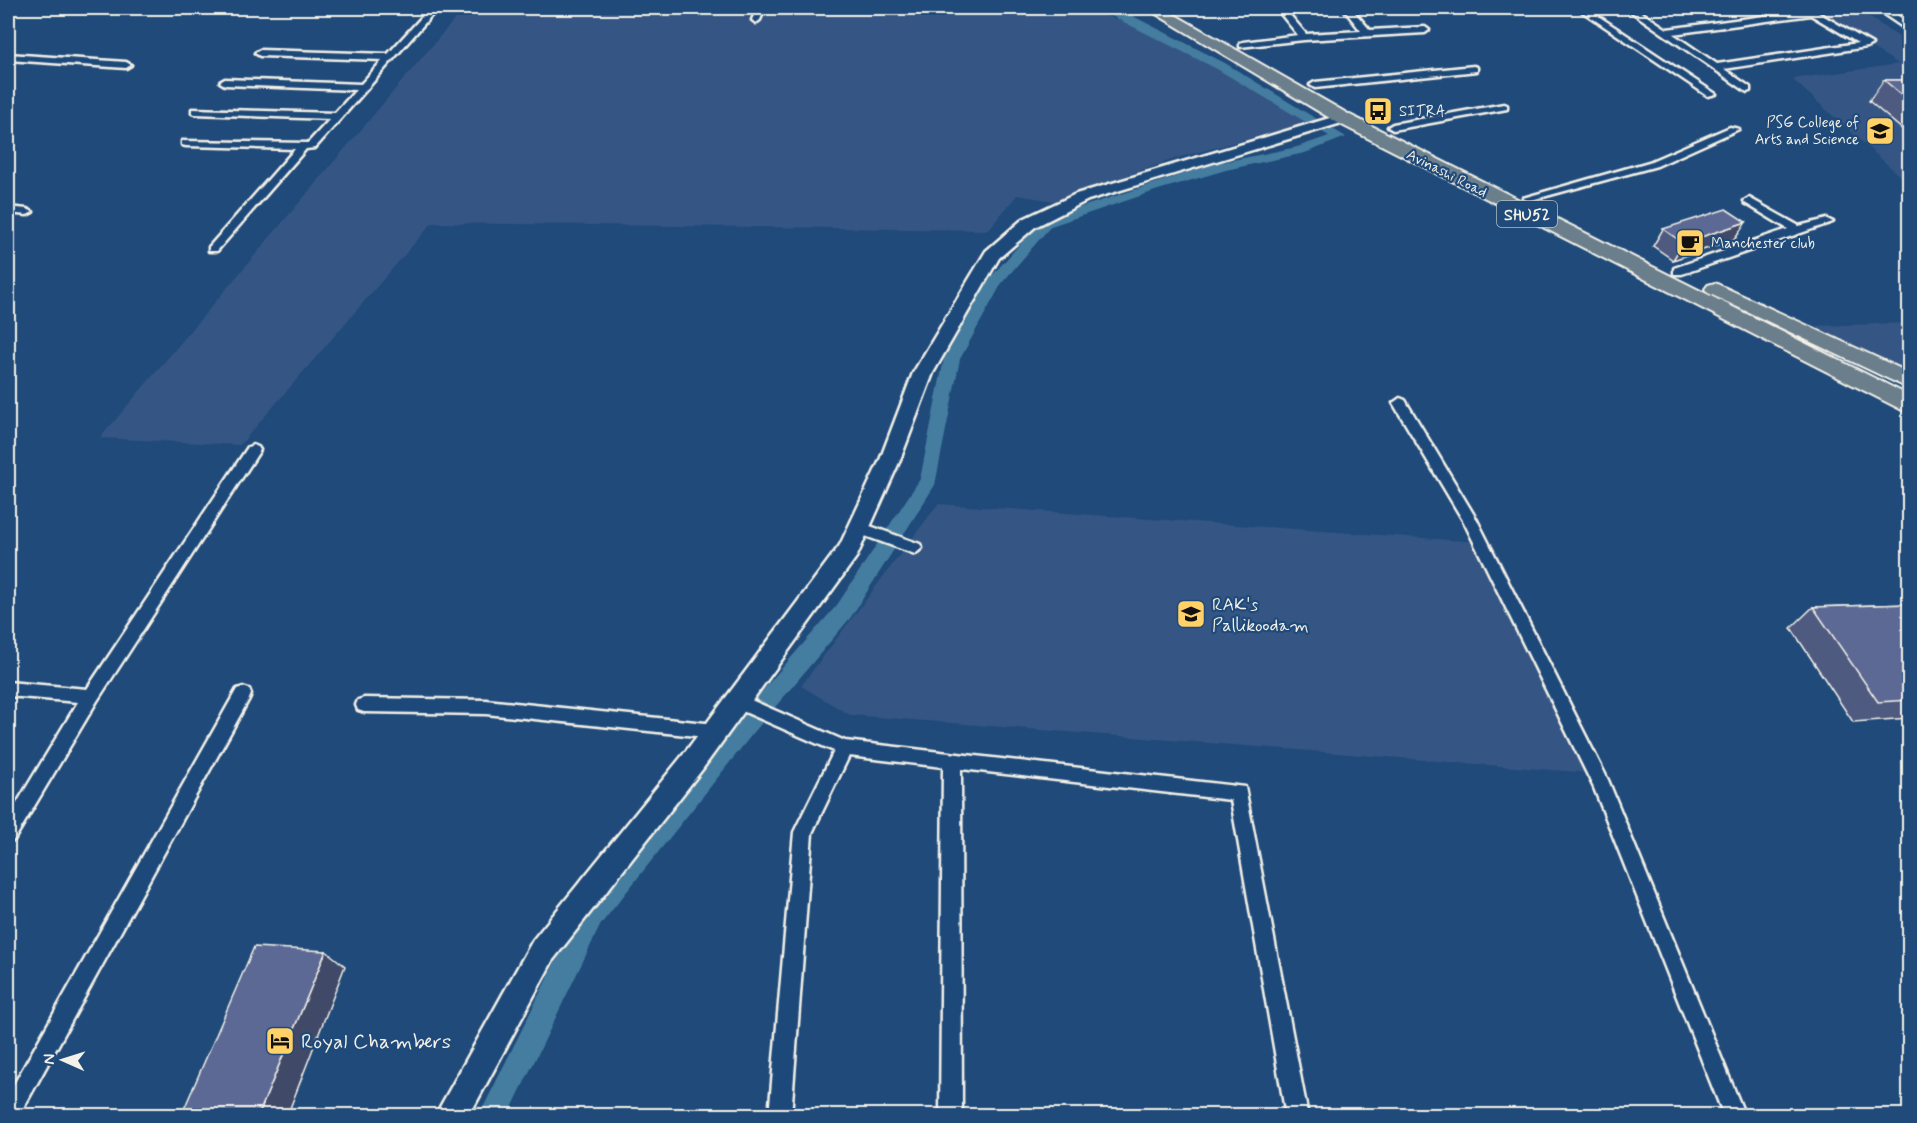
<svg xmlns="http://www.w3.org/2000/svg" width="1917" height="1123" viewBox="0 0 1917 1123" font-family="Mynerve,sans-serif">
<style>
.built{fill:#355684}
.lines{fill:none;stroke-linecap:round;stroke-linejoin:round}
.canal{fill:#457da0;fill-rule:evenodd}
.street-casing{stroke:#f4f1e8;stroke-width:5}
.secondary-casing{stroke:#f4f1e8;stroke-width:5}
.primary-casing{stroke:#f4f1e8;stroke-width:4}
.street{fill:#1f4a7a;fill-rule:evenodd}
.secondary{fill:#1f4a7a;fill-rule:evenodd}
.primary{fill:#6b7e8b;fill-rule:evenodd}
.wall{fill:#4f5a80;stroke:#f4f1e8;stroke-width:1.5}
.shaded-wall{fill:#404a68;stroke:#f4f1e8;stroke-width:1.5}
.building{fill:#5c6995;stroke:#f4f1e8;stroke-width:1.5}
.labels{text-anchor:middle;stroke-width:4.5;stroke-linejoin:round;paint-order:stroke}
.far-poi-label{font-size:15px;fill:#f4f1e8;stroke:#1f4a7a;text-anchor:start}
.far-street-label{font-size:15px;fill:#f4f1e8;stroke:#1f4a7a}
.shield{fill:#1f4a7a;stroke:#b4bfc7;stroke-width:1.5}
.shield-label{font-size:16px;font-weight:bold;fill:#f4f1e8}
.poi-label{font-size:18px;fill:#f4f1e8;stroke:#1f4a7a;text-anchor:start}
.near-poi-label{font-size:21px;fill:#f4f1e8;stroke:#1f4a7a;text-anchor:start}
</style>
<rect width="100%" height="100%" fill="#1f4a7a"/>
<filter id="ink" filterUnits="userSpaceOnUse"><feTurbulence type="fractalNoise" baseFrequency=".0167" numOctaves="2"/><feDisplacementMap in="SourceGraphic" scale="12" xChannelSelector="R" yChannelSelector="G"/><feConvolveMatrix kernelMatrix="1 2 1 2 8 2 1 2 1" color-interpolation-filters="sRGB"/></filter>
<g filter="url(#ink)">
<path class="built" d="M 464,8 L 1075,8 L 1151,28 L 1307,123 L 1180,157 L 1053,201 L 1017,195 L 988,230 L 432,223 L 240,445 L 100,438 Z
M 1805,8 L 1856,8 L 1909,44 L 1909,184 L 1792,79 L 1899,64 Z
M 1909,323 L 1909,376 L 1813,326 Z
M 938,504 L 1493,543 L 1604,774 L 850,715 L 801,686 Z"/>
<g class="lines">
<path class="canal" d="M 1096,8 L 1121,10 L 1225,63 L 1346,137 L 1305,153 L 1226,170 L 1158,190 L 1051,226 L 1002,283 L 960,359 L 935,485 L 851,617 L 750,737 L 601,924 L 508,1116 L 479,1116 L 583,906 L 734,723 L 837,605 L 920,479 L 944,359 L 990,278 L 1041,220 L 1218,163 L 1297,147 L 1329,136 L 1217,69 Z"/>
<g class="street-casing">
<path id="street" d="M 430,8 L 438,8 L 315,148 L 306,149 L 217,251 L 209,251 L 209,247 L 295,149 L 186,146 L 182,145 L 182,141 L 308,143 L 330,119 L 195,114 L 192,113 L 192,109 L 335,113 L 356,90 L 225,85 L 220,82 L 225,79 L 361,84 L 383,60 L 260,56 L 255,53 L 260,50 L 388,54 Z
M 757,8 L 765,8 L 760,20 L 756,23 L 752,20 Z
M 1276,8 L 1284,8 L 1306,34 L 1361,31 L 1343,8 L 1351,8 L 1370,30 L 1425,27 L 1429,30 L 1425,33 L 1304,40 L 1240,47 L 1240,43 L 1243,42 L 1298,35 Z
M 1577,8 L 1586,8 L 1716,94 L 1708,96 Z
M 1626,8 L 1635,8 L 1667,29 L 1803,11 L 1801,8 L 1810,8 L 1872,44 L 1867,47 L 1724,69 L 1750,87 L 1750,91 L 1747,92 ZM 1811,15 L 1858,43 L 1717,64 L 1673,34 Z
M 1879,8 L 1910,8 L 1910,11 L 1891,11 L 1910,24 L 1910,32 L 1879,11 Z
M 8,54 L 126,62 L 131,65 L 126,68 L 8,60 Z
M 1474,66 L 1477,67 L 1477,71 L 1315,88 L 1310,85 L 1315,82 Z
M 1504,104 L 1507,105 L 1507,109 L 1393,130 L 1388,127 L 1393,124 Z
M 1730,127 L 1739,129 L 1657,166 L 1528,201 L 1523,198 L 1649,162 Z
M 1749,198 L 1799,226 L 1827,219 L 1833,222 L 1682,274 L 1674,274 L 1674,268 L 1788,229 L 1745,203 L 1744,201 Z
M 8,207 L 27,209 L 33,212 L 27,215 L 8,213 Z
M 1400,398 L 1405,400 L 1477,520 L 1608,780 L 1745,1116 L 1724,1116 L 1594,788 L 1464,522 L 1393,403 Z
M 253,445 L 258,447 L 260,450 L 258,453 L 97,701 L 14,840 L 8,842 L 8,818 L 78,702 L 8,696 L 8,682 L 87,689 L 248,447 Z
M 859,522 L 920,544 L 922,548 L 915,554 L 854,532 L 852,528 L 854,524 Z
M 243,687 L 249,689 L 251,694 L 249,699 L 19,1116 L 8,1116 L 8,1095 L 237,689 Z
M 737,694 L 845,741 L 1245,787 L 1308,1116 L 1286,1116 L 1231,800 L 961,769 L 962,1116 L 940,1116 L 943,767 L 849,756 L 812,833 L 791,1116 L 769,1116 L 794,832 L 834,751 L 731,706 L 729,701 L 731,696 Z
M 364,698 L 486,700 L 715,724 L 721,726 L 723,731 L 721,736 L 715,738 L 486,714 L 364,712 L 358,710 L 356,705 L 358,700 Z"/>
</g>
<g class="secondary-casing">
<path id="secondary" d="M 8,8 L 18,8 L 8,13 Z
M 1343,114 L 1350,118 L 1348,121 L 1088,200 L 1035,227 L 999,258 L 933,373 L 900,460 L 857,556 L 701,771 L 553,960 L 469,1116 L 435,1116 L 533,940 L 683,755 L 840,545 L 880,460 L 913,373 L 986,251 L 1023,219 L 1076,194 Z"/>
</g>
<g class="primary-casing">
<path id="primary" d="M 1146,8 L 1163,8 L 1350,115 L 1910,396 L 1910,414 L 1338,123 Z
M 1715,283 L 1910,373 L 1910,389 L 1708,293 L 1705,289 L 1708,285 Z"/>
</g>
<use href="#street" class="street"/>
<use href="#secondary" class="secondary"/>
<use href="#primary" class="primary"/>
</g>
<path class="wall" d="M 1884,80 L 1910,80 L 1910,136 L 1869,101 Z
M 1663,229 L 1735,239 L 1673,260 L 1653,246 Z
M 1910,604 L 1910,718 L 1853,722 L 1791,628 L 1813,607 Z"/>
<path class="shaded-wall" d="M 1746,222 L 1735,239 L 1673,260 L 1683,243 Z
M 326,951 L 345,966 L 287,1116 L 258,1116 Z"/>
<path class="building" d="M 1884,80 L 1910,80 L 1910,102 Z
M 1726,209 L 1746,222 L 1683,243 L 1663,229 Z
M 1910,604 L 1910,700 L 1878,702 L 1813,607 Z
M 254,947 L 326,951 L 258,1116 L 181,1116 Z"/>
</g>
<defs>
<g id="bus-square" transform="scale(1.5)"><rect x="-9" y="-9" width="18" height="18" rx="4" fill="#ffd166" stroke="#1f4a7a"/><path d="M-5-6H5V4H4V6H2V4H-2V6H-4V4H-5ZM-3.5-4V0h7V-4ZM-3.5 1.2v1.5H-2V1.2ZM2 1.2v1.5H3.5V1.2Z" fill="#111"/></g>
<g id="university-square" transform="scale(1.5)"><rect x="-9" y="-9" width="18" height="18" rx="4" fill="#ffd166" stroke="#1f4a7a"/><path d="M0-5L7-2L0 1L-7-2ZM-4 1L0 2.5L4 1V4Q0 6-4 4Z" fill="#111"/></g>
<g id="cafe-square" transform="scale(1.5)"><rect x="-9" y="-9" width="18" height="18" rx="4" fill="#ffd166" stroke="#1f4a7a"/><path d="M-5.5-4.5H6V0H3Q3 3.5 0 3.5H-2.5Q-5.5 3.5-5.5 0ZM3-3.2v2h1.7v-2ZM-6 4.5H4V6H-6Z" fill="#111"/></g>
<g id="school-square" transform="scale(1.5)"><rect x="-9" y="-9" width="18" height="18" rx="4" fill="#ffd166" stroke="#1f4a7a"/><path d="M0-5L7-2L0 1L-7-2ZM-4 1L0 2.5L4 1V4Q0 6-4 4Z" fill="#111"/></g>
<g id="hotel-square" transform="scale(1.5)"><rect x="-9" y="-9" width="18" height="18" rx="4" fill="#ffd166" stroke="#1f4a7a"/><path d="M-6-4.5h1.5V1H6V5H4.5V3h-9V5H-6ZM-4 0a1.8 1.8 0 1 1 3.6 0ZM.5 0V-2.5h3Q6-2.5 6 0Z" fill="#111"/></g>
</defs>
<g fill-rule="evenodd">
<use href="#bus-square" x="1378" y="111"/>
<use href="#university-square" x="1880" y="131"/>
<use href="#cafe-square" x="1690" y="243"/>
<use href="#school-square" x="1191" y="614"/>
<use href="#hotel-square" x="280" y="1041"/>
</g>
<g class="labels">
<g class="far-poi-label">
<text x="1399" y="116">SITRA</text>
<text x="1859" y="127" text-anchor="end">PSG College of<tspan x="1859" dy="17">Arts and Science</tspan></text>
<text x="1711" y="248">Manchester club</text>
</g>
<g class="far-street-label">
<text transform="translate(1447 173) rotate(27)" y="5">Avinashi Road</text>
</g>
<rect class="shield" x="1497" y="201" width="60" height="26" rx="4.5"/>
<g class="shield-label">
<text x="1527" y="220">SHU52</text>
</g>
<g class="poi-label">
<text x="1212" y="610">RAK's<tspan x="1212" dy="21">Pallikoodam</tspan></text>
</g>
<g class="near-poi-label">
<text x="301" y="1048">Royal Chambers</text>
</g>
</g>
<rect width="1917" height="1123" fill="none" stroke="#1f4a7a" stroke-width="30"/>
<rect x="15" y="15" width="1887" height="1093" fill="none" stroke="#f4f1e8" stroke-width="2" filter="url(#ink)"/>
<g transform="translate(63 1060) rotate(273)" stroke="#1f4a7a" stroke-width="4.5" paint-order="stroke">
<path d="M0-4.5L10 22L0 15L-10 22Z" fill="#f4f1e8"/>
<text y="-9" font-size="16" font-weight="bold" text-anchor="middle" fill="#f4f1e8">N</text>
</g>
</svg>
